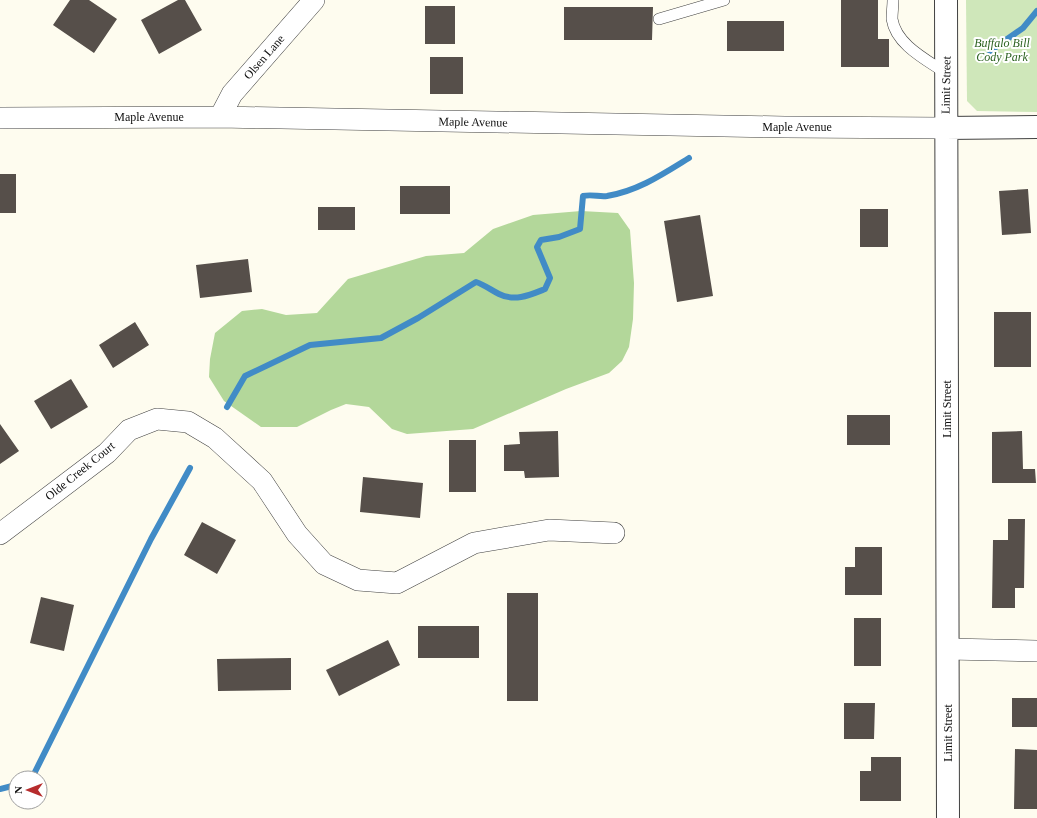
<svg xmlns="http://www.w3.org/2000/svg" width="1037" height="818" viewBox="0 0 1037 818" font-family="Georgia,serif">
<style>
.green{fill:#cfe7ba}
.forest{fill:#b3d79a}
.lines{fill:none;stroke-linecap:round;stroke-linejoin:round}
.stream{stroke:#418bc6;stroke-width:6}
.building{fill:#564f4a}
.service-casing{stroke:#414141;stroke-width:12}
.minor-casing{stroke:#414141;stroke-width:22}
.tertiary-casing{stroke:#414141;stroke-width:24}
.service{stroke:#fff;stroke-width:11}
.minor{stroke:#fff;stroke-width:21}
.tertiary{stroke:#fff;stroke-width:22}
.labels{text-anchor:middle;stroke-width:4;stroke-linejoin:round;paint-order:stroke}
.park-label{font-size:12px;font-style:italic;fill:#2c6221;stroke:#fff}
.street-label{font-size:12px;fill:#0e0e0e;stroke:#fff}
</style>
<rect width="100%" height="100%" fill="#fefcef"/>
<path class="green" d="M 966,0 L 1037,0 L 1037,112 L 977,111 L 967,101 Z"/>
<path class="forest" d="M 581,211 L 618,213 L 630,230 L 634,283 L 633,319 L 629,347 L 622,361 L 609,373 L 566,389 L 473,429 L 407,434 L 392,429 L 369,407 L 346,404 L 331,410 L 297,427 L 261,427 L 224,401 L 209,377 L 210,359 L 215,333 L 242,311 L 262,309 L 286,315 L 317,313 L 348,279 L 426,256 L 464,253 L 493,229 L 533,215 Z"/>
<g class="lines">
<path class="stream" d="M 990,51 L 1023,28 L 1037,11
M 227,407 L 245,376 L 310,345 L 381,338 L 418,318 L 476,282 C 485,285 491,290 499,294 C 515,302 530,295 545,289 L 550,278 L 537,247 L 541,240 L 559,237 L 580,229 L 583,196 C 592,194 599,197 607,196 C 638,191 663,174 689,158
M 32,778 L 151,539 L 190,468
M 0,789 L 16,785"/>
</g>
<path class="building" d="M 70,0 L 89,0 L 117,19 L 94,53 L 53,25 Z
M 178,0 L 185,0 L 202,30 L 159,54 L 141,20 Z
M 841,0 L 878,0 L 878,39 L 889,39 L 889,67 L 841,67 Z
M 425,6 L 455,6 L 455,44 L 425,44 Z
M 564,7 L 653,7 L 652,40 L 564,40 Z
M 727,21 L 784,21 L 784,51 L 727,51 Z
M 430,57 L 463,57 L 463,94 L 430,94 Z
M 0,174 L 16,174 L 16,213 L 0,213 Z
M 400,186 L 450,186 L 450,214 L 400,214 Z
M 1028,189 L 1031,233 L 1002,235 L 999,191 Z
M 318,207 L 355,207 L 355,230 L 318,230 Z
M 860,209 L 888,209 L 888,247 L 860,247 Z
M 700,215 L 713,296 L 677,302 L 664,221 Z
M 248,259 L 252,292 L 200,298 L 196,265 Z
M 994,312 L 1031,312 L 1031,367 L 994,367 Z
M 135,322 L 149,345 L 113,368 L 99,345 Z
M 71,379 L 88,407 L 51,429 L 34,401 Z
M 847,415 L 890,415 L 890,445 L 847,445 Z
M 0,424 L 19,451 L 0,464 Z
M 558,431 L 559,477 L 525,478 L 524,471 L 504,471 L 504,445 L 520,444 L 519,432 Z
M 1022,431 L 1023,469 L 1035,469 L 1036,483 L 992,483 L 992,432 Z
M 449,440 L 476,440 L 476,492 L 449,492 Z
M 363,477 L 423,483 L 420,518 L 360,512 Z
M 1008,519 L 1025,519 L 1024,588 L 1015,588 L 1015,608 L 992,608 L 993,540 L 1008,540 Z
M 202,522 L 236,540 L 217,574 L 184,555 Z
M 855,547 L 882,547 L 882,595 L 845,595 L 845,567 L 855,567 Z
M 507,593 L 538,593 L 538,701 L 507,701 Z
M 41,597 L 74,605 L 64,651 L 30,643 Z
M 854,618 L 881,618 L 881,666 L 854,666 Z
M 418,626 L 479,626 L 479,658 L 418,658 Z
M 388,640 L 400,665 L 339,696 L 326,670 Z
M 291,658 L 291,690 L 218,691 L 217,659 Z
M 1012,698 L 1037,698 L 1037,727 L 1012,727 Z
M 844,703 L 875,703 L 874,739 L 844,739 Z
M 1015,749 L 1037,750 L 1037,809 L 1014,809 Z
M 871,757 L 901,757 L 901,801 L 860,801 L 860,771 L 871,771 Z"/>
<g class="lines">
<g class="service-casing">
<path id="service" d="M 893,0 C 893,6 892,13 892,19 C 896,45 927,60 946,73
M 659,19 L 724,0"/>
</g>
<g class="minor-casing">
<path id="minor" d="M 220,117 L 232,94 L 314,0
M 0,118 L 220,117 L 785,127 L 945,128
M 0,534 L 107,453 L 129,430 L 157,419 L 188,422 L 215,438 L 262,481 L 297,534 L 324,564 L 358,580 L 397,583 L 474,543 L 549,530 L 614,533
M 948,649 L 1037,651"/>
</g>
<g class="tertiary-casing">
<path id="tertiary" d="M 946,0 L 948,818
M 945,128 L 1037,127"/>
</g>
<use href="#service" class="service"/>
<use href="#minor" class="minor"/>
<use href="#tertiary" class="tertiary"/>
</g>
<g class="labels">
<g class="park-label">
<text x="1002" y="47">Buffalo Bill<tspan x="1002" dy="14">Cody Park</tspan></text>
</g>
<g class="street-label">
<text transform="translate(264 57) rotate(-49)" y="4">Olsen Lane</text>
<text transform="translate(946 85) rotate(-89)" y="4">Limit Street</text>
<text x="149" y="121">Maple Avenue</text>
<text transform="translate(473 122) rotate(1)" y="4">Maple Avenue</text>
<text x="797" y="131">Maple Avenue</text>
<text transform="translate(947 409) rotate(-90)" y="4">Limit Street</text>
<text transform="translate(80 471) rotate(-39)" y="4">Olde Creek Court</text>
<text transform="translate(948 733) rotate(-90)" y="4">Limit Street</text>
</g>
</g>
<g transform="translate(28 790) rotate(270)"><circle r="19" fill="#ffffff" stroke="#9f9f9f"/>
<path d="M0-3L7 15L0 10L-7 15Z" fill="#b72c2d"/>
<text y="-6" font-size="11" font-weight="bold" text-anchor="middle" fill="#0e0e0e">N</text>
</g>
</svg>
